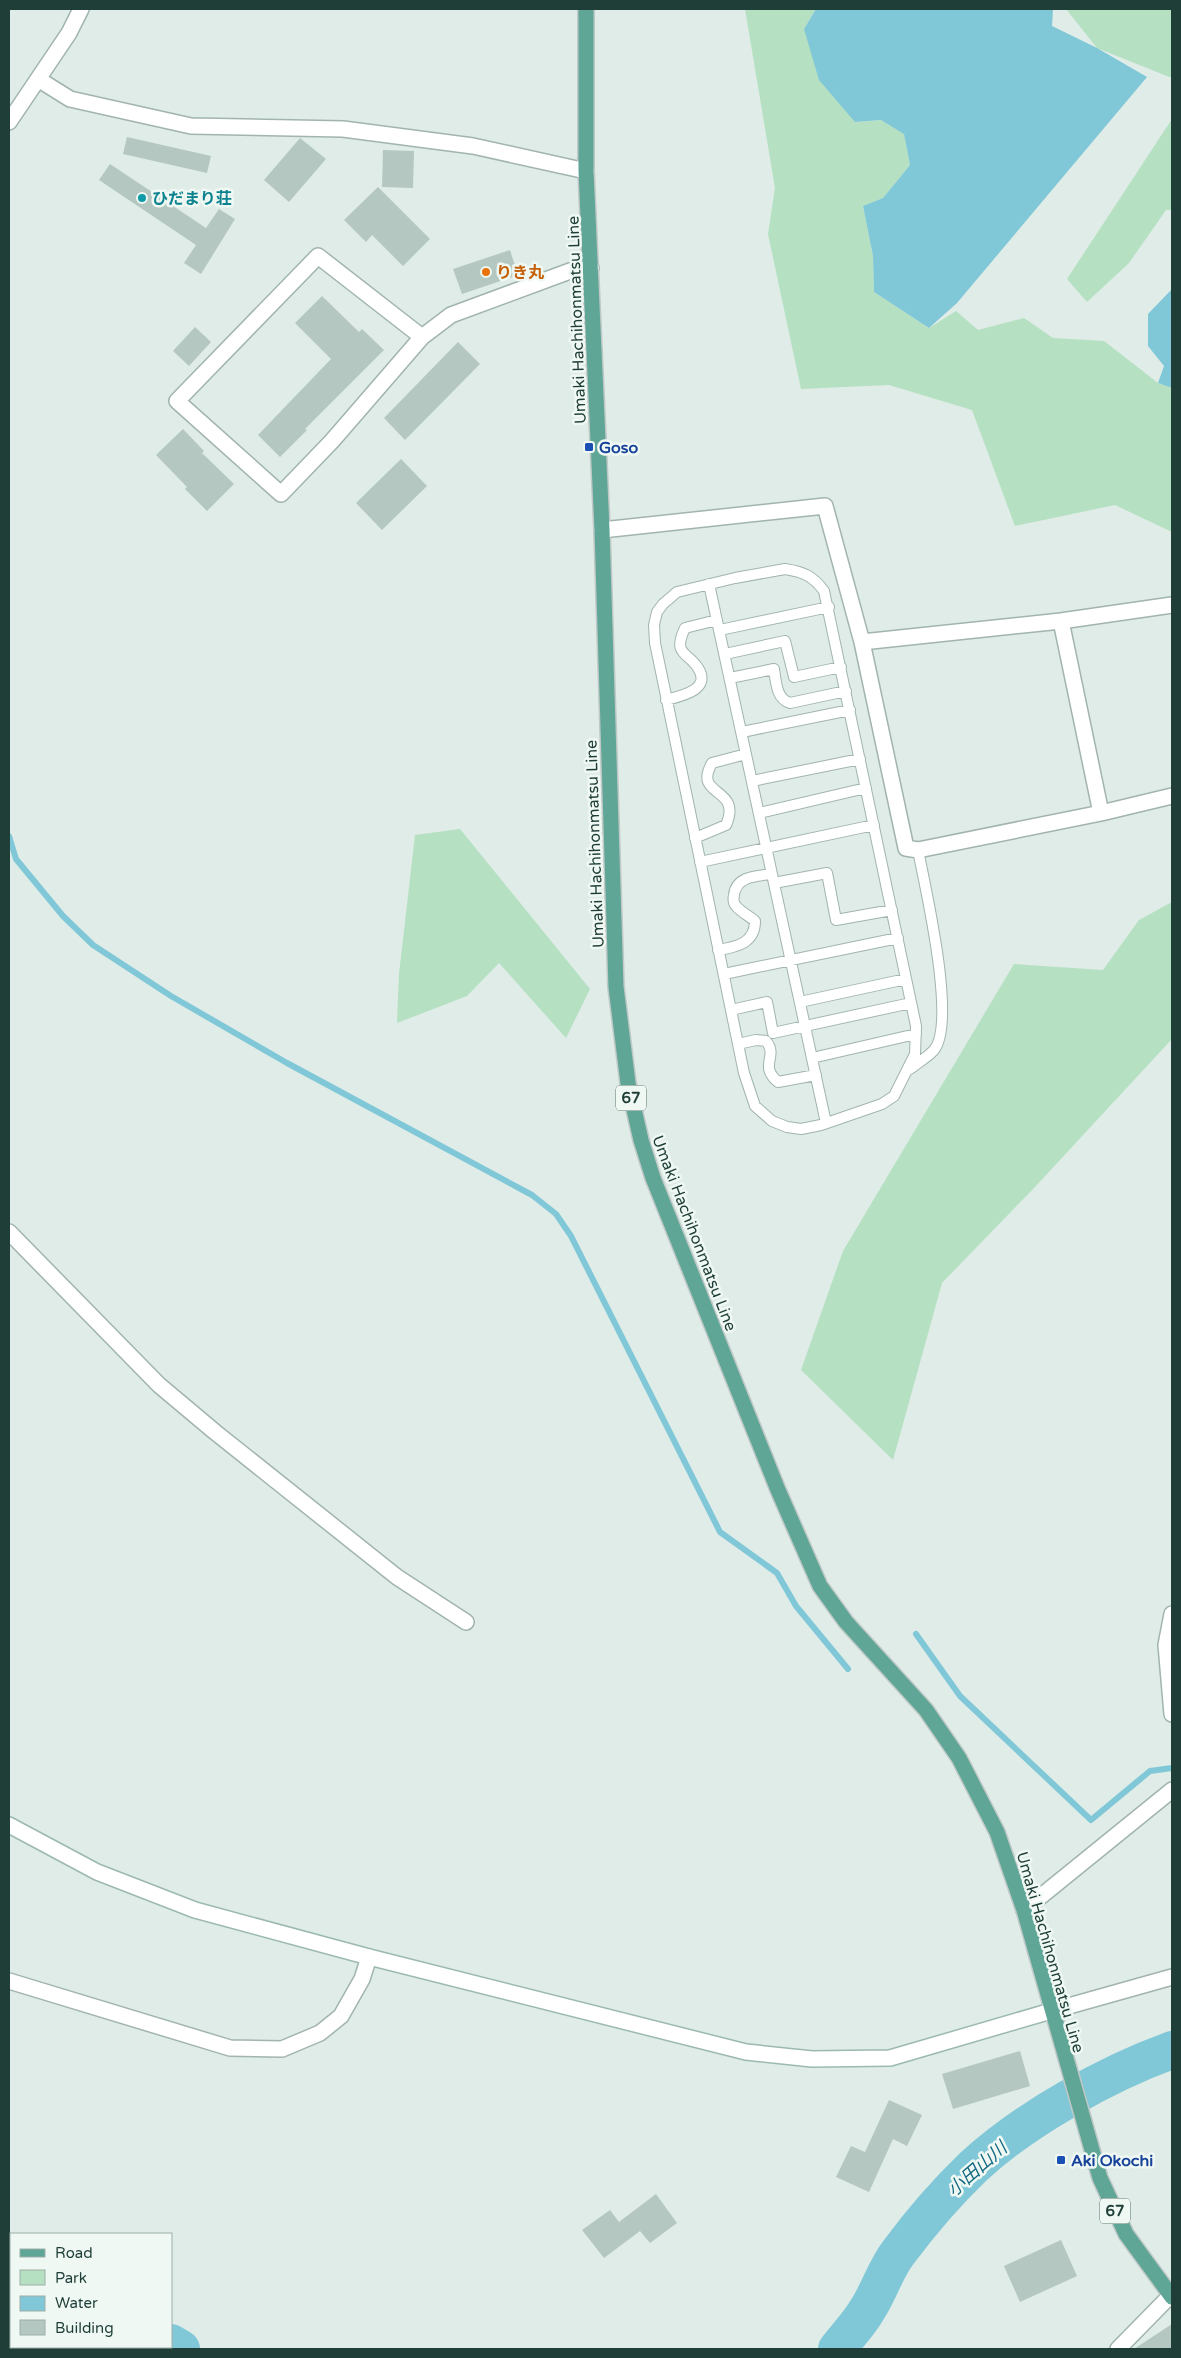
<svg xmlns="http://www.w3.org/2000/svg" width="1181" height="2358" viewBox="0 0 1181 2358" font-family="'Varela Round','Noto Sans JP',sans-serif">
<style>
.green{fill:#b5e0c2}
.water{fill:#80c7d8}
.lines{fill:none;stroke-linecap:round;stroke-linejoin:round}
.stream{stroke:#80c7d8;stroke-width:6}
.river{stroke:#80c7d8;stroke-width:38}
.building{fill:#b4c7c0}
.lane-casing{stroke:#a1b4af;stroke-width:12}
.street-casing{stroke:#a1b4af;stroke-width:18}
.secondary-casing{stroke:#9cb9b0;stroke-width:18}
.primary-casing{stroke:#c0c9c7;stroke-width:18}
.lane{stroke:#fff;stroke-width:10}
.street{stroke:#fff;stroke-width:15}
.secondary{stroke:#fff;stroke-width:15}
.primary{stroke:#5fa697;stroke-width:15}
.culture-dot{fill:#0f9aa8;stroke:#f0f8f4;stroke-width:2}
.food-dot{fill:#e8710a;stroke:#f0f8f4;stroke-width:2}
.transit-dot{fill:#1a4fb4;stroke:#f0f8f4;stroke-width:2}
.labels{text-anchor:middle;stroke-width:5;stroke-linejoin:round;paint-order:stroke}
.shield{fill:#f0f8f4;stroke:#5d7670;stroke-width:1}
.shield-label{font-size:15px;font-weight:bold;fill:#1e3e37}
.culture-label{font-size:16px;font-weight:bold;fill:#0d838f;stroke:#f0f8f4;text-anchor:start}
.food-label{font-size:16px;font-weight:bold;fill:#c56008;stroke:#f0f8f4;text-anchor:start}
.street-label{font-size:16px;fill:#1e3e37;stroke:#f0f8f4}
.transit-label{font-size:16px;font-weight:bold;fill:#164399;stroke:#f0f8f4;text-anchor:start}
.water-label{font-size:18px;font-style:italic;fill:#126980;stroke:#f0f8f4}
</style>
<rect width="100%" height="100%" fill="#dfece7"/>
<path class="green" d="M 745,9 L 816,9 L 804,29 L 855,122 L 881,120 L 904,133 L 910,165 L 883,198 L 863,206 L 873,256 L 874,292 L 929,328 L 956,311 L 978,330 L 1024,318 L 1053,338 L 1104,341 L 1158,383 L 1172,388 L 1172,532 L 1115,505 L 1015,526 L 972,410 L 889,385 L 801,389 L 768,234 L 775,188 Z
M 1066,9 L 1172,9 L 1172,78 L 1097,48 Z
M 1172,119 L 1172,210 L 1166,210 L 1129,263 L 1087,302 L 1067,279 Z
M 460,829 L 590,989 L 566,1038 L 499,963 L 467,996 L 397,1023 L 399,974 L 415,835 Z
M 1172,902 L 1172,1039 L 1034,1188 L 942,1283 L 893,1460 L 801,1370 L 843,1251 L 1014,964 L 1103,970 L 1139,920 Z"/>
<path class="water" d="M 816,9 L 1053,9 L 1052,26 L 1097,48 L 1147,77 L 957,303 L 929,328 L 874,292 L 873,256 L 863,206 L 883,198 L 910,165 L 904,134 L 881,120 L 855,122 L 819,80 L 804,29 Z
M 1172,289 L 1172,388 L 1158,383 L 1164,366 L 1148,346 L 1148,314 Z"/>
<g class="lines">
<path class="stream" d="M 9,836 L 16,859 L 63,916 L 93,945 L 171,996 L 287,1063 L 532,1195 L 556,1214 L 571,1236 L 720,1532 L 777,1573 L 796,1606 L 848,1669
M 916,1634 L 960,1696 L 1091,1820 L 1150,1771 L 1172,1768"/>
<path class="river" d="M 9,2258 L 11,2260
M 171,2343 L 181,2349
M 837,2349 C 847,2336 859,2324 867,2310 C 879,2292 885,2270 898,2253 C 921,2222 945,2194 973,2167 C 1025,2119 1106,2074 1172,2050"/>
</g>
<path class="building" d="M 127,137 L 211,156 L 207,173 L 123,154 Z
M 300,138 L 326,159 L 289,202 L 264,180 Z
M 383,150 L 414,151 L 413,188 L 382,187 Z
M 110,164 L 206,228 L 219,209 L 235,219 L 201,274 L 184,263 L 196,245 L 99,180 Z
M 378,187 L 430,239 L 403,266 L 372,235 L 366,242 L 344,220 Z
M 510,250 L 518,275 L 462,294 L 453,269 Z
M 322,296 L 359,332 L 362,329 L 384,350 L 305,429 L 307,430 L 280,457 L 258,435 L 331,359 L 295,323 Z
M 195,327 L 211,342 L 189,366 L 173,351 Z
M 458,342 L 480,364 L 405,440 L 384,418 Z
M 183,429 L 204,451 L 202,453 L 234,484 L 207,511 L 185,489 L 187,487 L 156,455 Z
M 401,459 L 427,486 L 382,530 L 356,503 Z
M 1020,2051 L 1030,2086 L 953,2109 L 942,2074 Z
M 889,2100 L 922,2115 L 907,2146 L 893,2139 L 869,2192 L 836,2177 L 851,2146 L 865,2152 Z
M 656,2194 L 677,2223 L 650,2243 L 640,2231 L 604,2258 L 582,2230 L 610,2210 L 619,2222 Z
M 1061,2240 L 1077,2276 L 1020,2302 L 1004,2266 Z
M 1172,2324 L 1172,2349 L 1134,2349 Z"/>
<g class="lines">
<g class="lane-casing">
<path id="lane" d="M 785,569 C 804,572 813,576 824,591 L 916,1026 L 915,1054 L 894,1096 L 882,1104 L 821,1125 L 801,1129 L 787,1127 L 772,1121 L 755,1106 L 744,1073 L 664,686 L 655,643 L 654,625 L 657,612 L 663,604 L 677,592 L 735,578 Z
M 709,584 L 826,1123
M 720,630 L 829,607
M 725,654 L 785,641 L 794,677 L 841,667
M 730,678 L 774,669 C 776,681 776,699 790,703 L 846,691
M 666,700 C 681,696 712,690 698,668 C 688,652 672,655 685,628 L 717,620
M 742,732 L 850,710
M 752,781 L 860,759
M 759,813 L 866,788
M 695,838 L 726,825 C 743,786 692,798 712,763 L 746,754
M 700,862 L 874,825
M 774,883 L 827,873 L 836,920 L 892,910
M 718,950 C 737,947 755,943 755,921 C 749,916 741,912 736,906 C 733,903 733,900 734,895 C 736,876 757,876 772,874
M 724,974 L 898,938
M 800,1002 L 906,979
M 731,1010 L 767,1002 L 773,1033 L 911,1003
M 738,1044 L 756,1040 L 766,1041 C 779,1057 758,1065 778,1082 L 816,1075
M 812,1058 L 916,1034
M 910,1069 C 917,1063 928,1057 934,1050 C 957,1022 925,887 918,850"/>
</g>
<g class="street-casing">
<path id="street" d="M 38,79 L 70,99 L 191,126 L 343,129 L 473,146 L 586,171
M 9,122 L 69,33 L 81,9
M 318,256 L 422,337 L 332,441 L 281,494 L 177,401 Z
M 422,337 L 451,315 L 570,271 L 591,268
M 602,530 L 825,506 L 862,642 L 906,848 L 918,850 L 1101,813 L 1172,796
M 1061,621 L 1101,813
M 862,642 L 1061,621 L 1172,605
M 9,1232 L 159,1385 L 215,1432 L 397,1577 L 466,1622
M 1172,1614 L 1166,1645 L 1172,1714
M 1024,1910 L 1172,1790
M 9,1981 L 230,2048 L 282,2049 L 320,2033 L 341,2016 L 362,1979 L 369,1957
M 1051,2011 L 1172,1977
M 1118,2349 L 1171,2295"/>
</g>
<g class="secondary-casing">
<path id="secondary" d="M 9,1825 L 97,1872 L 195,1910 L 369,1957 L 746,2052 L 812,2059 L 890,2058 L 1051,2011"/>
</g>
<g class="primary-casing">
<path id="primary" d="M 586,9 L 586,171 L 602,530 L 616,987 L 628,1083 L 641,1140 L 653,1178 L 778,1490 L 820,1586 L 846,1622 L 926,1710 L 959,1758 L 997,1832 L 1024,1910 L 1100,2178 L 1126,2234 L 1172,2297"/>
</g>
<use href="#lane" class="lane"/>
<use href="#street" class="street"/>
<use href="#secondary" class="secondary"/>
<use href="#primary" class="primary"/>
</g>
<circle class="culture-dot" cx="142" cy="198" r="5"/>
<circle class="food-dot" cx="486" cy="272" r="5"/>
<g class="transit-dot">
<rect x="584" y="442" width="10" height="10" rx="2.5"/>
<rect x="1056" y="2155" width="10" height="10" rx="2.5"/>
</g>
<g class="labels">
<g class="shield">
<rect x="616" y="1085.5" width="30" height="25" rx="4"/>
<rect x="1100" y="2198.5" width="30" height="25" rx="4"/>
</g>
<g class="shield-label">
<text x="631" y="1103">67</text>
<text x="1115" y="2216">67</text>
</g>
<g class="culture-label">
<text x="152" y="204">ひだまり荘</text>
</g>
<g class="food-label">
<text x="496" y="278">りき丸</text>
</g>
<g class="street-label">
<text transform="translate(576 320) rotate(-92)" y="6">Umaki Hachihonmatsu Line</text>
<text transform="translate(594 844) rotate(-92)" y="6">Umaki Hachihonmatsu Line</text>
<text transform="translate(695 1233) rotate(69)" y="6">Umaki Hachihonmatsu Line</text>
<text transform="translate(1051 1952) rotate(74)" y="6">Umaki Hachihonmatsu Line</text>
</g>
<g class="transit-label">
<text x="599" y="453">Goso</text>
<text x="1071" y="2166">Aki Okochi</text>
</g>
<g class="water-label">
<text transform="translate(977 2169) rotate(-41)" y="6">小田山川</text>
</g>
</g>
<rect width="1181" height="2358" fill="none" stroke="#1e3e37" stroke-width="20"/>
<rect x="10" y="2233" width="162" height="115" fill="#f0f8f4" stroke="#9caea8"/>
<rect x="20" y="2249" width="25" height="8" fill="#5fa697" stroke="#9caea8"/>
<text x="55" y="2258" font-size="15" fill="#1e3e37">Road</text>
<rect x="20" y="2270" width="25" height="15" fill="#b5e0c2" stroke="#9caea8"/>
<text x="55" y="2283" font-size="15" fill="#1e3e37">Park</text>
<rect x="20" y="2296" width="25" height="15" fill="#80c7d8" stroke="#9caea8"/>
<text x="55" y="2308" font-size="15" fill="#1e3e37">Water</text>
<rect x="20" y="2320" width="25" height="15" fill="#b4c7c0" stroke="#9caea8"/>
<text x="55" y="2333" font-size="15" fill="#1e3e37">Building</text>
</svg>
